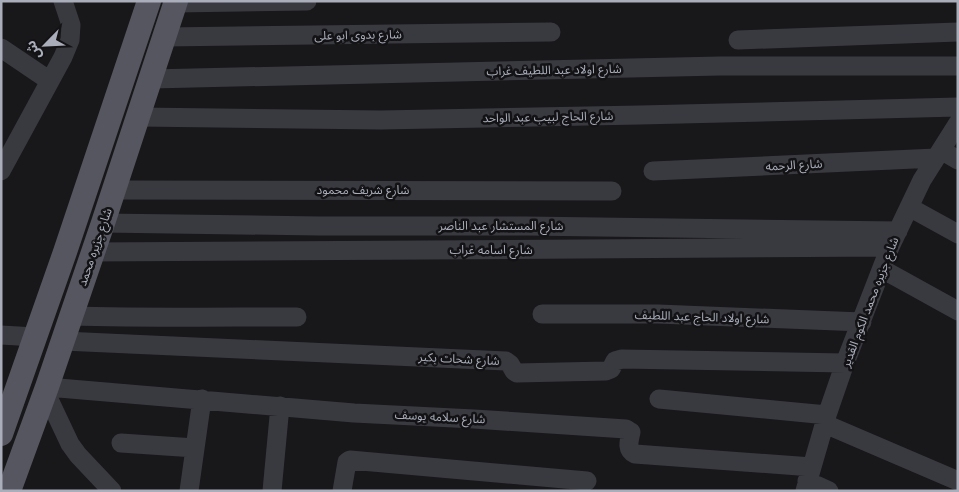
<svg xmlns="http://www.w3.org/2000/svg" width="959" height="492" viewBox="0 0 959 492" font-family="Helvetica,'Noto Sans Arabic',sans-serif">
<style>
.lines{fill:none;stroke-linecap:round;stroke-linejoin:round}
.minor{stroke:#393940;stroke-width:19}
.major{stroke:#55565f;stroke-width:24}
.labels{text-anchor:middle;stroke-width:5;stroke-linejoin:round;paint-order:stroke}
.street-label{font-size:12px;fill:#aaaebb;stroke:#131315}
</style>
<rect width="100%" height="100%" fill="#18181a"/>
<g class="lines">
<path class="minor" d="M 176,3 L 307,1
M 165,37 L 551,32
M 738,40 L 958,32
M 1,48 L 50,81
M 151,79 L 720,66 L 958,66
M 139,117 L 381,120 L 640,115 L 958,107
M 941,150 L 958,160
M 1,171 L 63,57 L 70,40 L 71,25 L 63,1
M 653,171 L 936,158
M 115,190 L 612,191
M 909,207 L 958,234
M 103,223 L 319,226 L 526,226 L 898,231
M 93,252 L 890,247
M 882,269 L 958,311
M 542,314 L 658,314 L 862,322
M 71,316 C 147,318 222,317 297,317
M 1,335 L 35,337
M 63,341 L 506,361 L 510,364 L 514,371 L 517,373 L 606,371 L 611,369 L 615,361 L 622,359 L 845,363
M 47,387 L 354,413 L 474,419 L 626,429 L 629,431 L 631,432 C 629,441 626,450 635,454 L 812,467
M 45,391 L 70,444 L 78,455 L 112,491
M 659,399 L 827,415
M 825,424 L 958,481
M 121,443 L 195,448
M 807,481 L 829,491
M 189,491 L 202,399
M 272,491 L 280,406
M 342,491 L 347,462 L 350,460 L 587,481
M 805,491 L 827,415 L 845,363 L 890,247 L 922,180 L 958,123"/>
<path class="major" d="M 1,434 L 65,252 L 149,1
M 9,491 L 47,387 L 103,223 L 176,1"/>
</g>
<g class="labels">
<g class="street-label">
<text transform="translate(358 35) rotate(-1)" y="4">شارع بدوى ابو على</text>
<text transform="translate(554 70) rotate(-1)" y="4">شارع اولاد عبد اللطيف غراب</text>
<text transform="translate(548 117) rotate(-1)" y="4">شارع الحاج لبيب عبد الواحد</text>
<text transform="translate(794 165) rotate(-3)" y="4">شارع الرحمه</text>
<text x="363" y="194">شارع شريف محمود</text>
<text x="501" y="230">شارع المستشار عبد الناصر</text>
<text transform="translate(95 247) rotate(-71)" y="4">شارع جزيره محمد</text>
<text x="491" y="254">شارع اسامه غراب</text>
<text transform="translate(870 302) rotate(-69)" y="4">شارع جزيره محمد الكوم القدير</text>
<text transform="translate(702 317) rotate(2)" y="4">شارع اولاد الحاج عبد اللطيف</text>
<text transform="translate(459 359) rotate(3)" y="4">شارع شحات بكير</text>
<text transform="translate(440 417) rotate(3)" y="4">شارع سلامه يوسف</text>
</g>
</g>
<rect width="959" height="492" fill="none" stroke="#aaaebb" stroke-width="5"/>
<g transform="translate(45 45) rotate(246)" stroke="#131315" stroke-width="4" paint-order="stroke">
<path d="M0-4L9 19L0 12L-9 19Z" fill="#aaaebb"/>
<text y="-8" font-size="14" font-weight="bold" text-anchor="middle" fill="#aaaebb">ش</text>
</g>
</svg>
